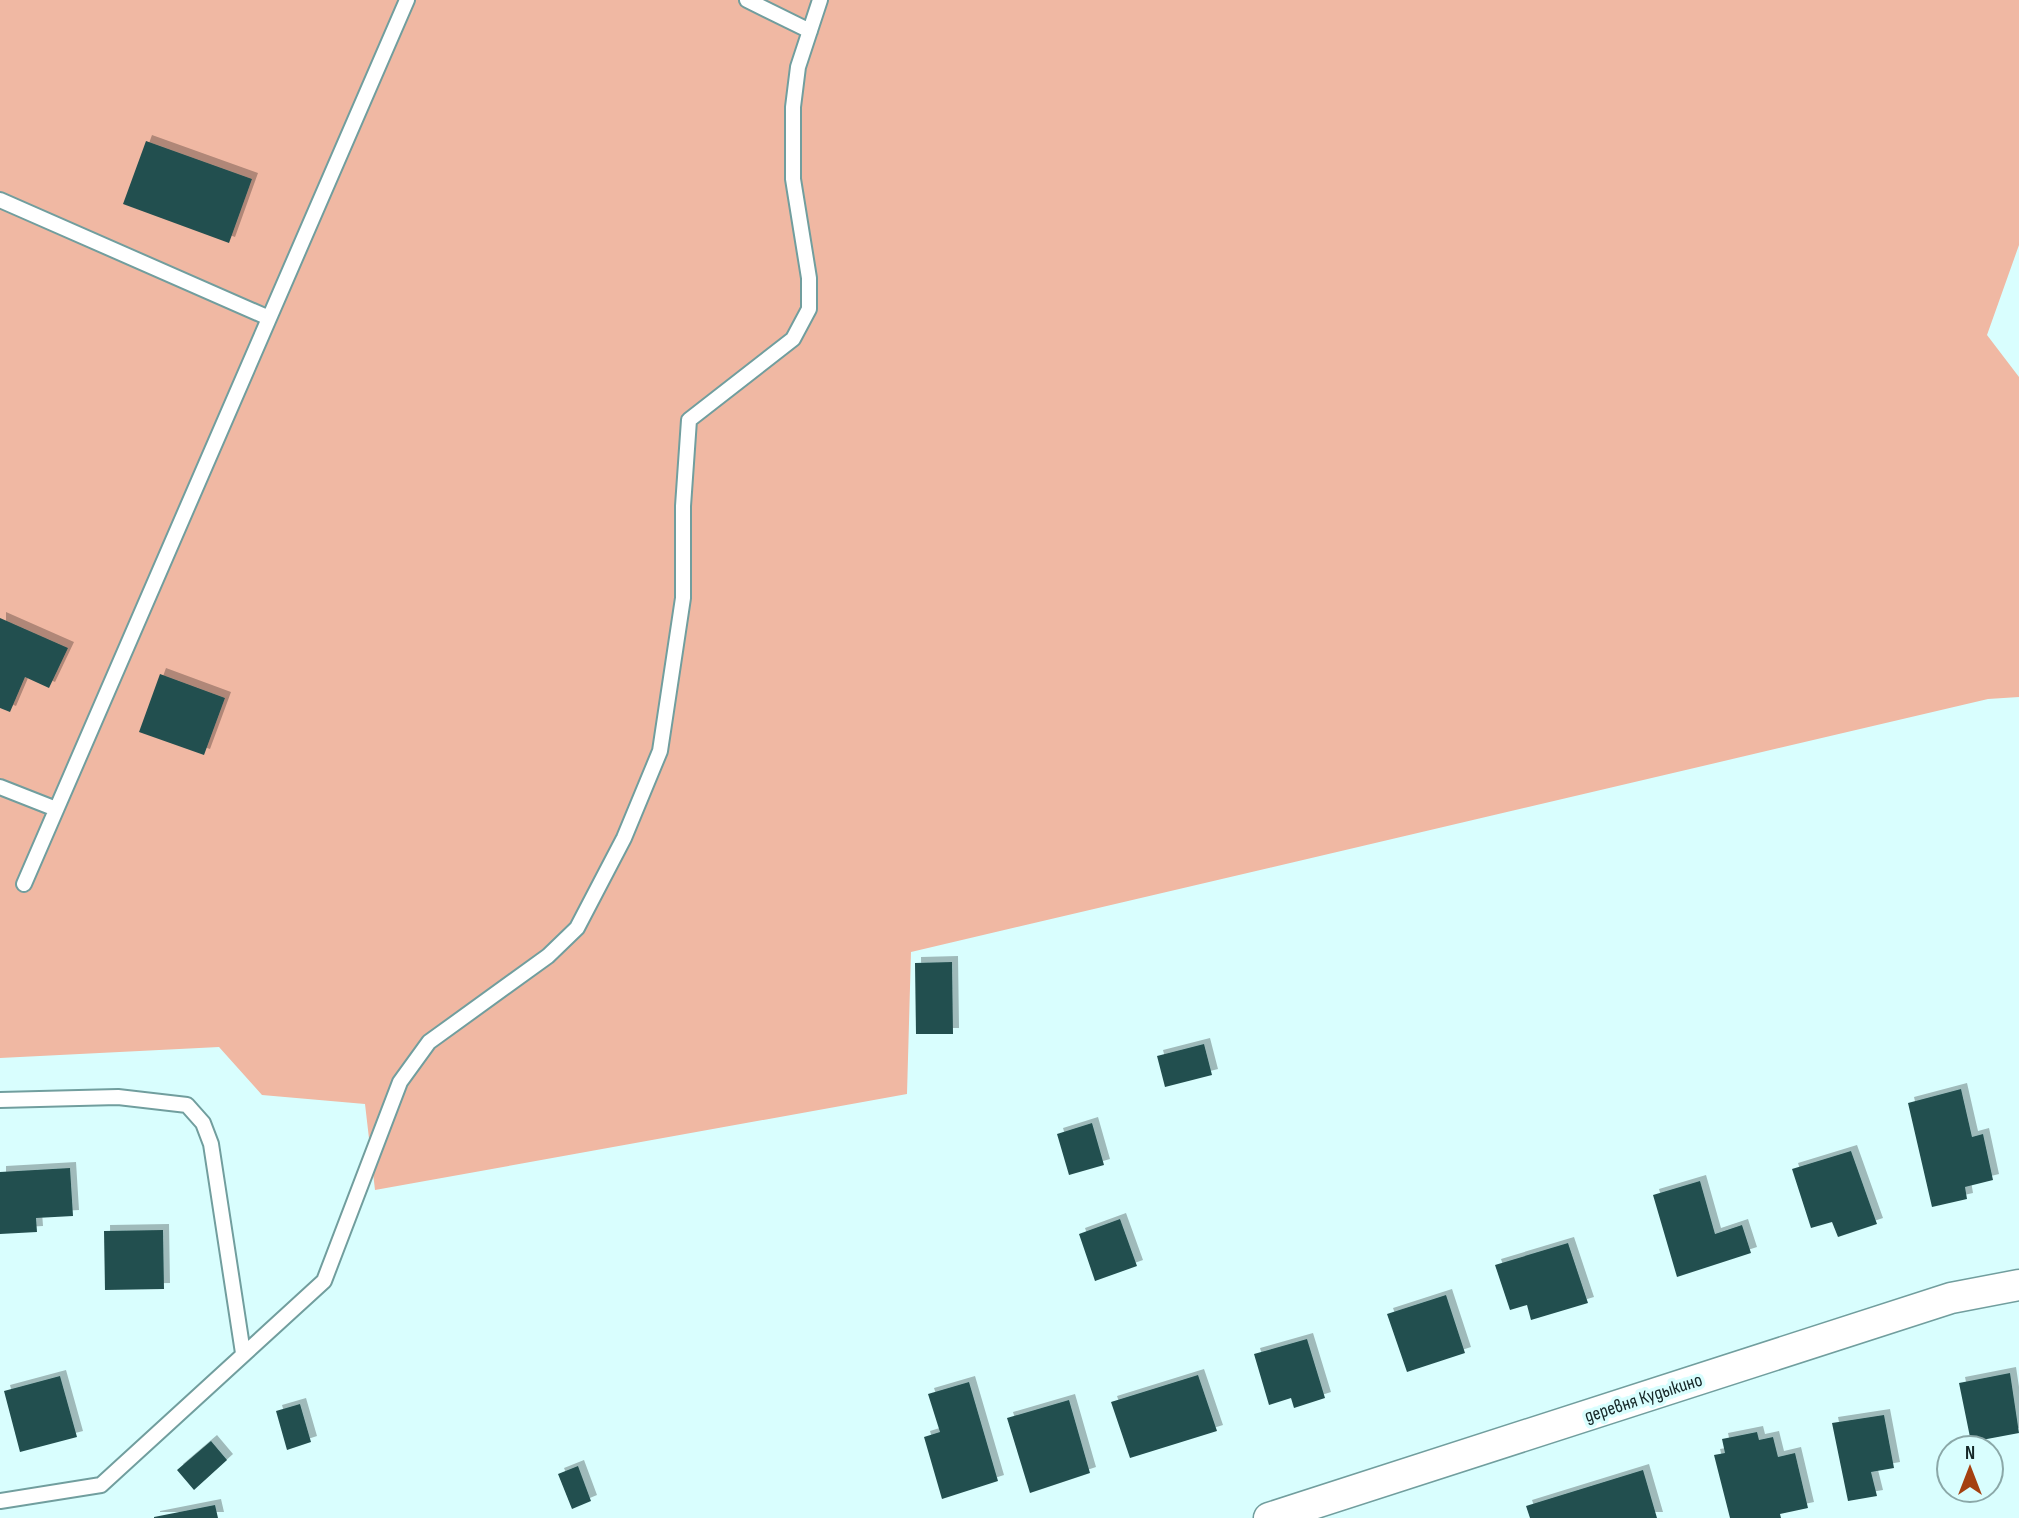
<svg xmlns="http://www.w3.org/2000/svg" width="2019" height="1518" viewBox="0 0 2019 1518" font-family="'Sofia Sans Condensed',sans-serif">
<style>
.green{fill:#f0b8a3}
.building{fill:#234f4f;filter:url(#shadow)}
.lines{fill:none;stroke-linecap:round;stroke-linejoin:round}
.lane-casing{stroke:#719e9e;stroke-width:18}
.street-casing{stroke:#719e9e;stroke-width:33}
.lane{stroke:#fff;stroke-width:14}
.street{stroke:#fff;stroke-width:30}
.labels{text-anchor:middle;stroke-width:7;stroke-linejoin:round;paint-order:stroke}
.street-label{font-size:19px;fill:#152727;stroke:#d9fefe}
</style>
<defs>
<filter id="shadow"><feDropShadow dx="6" dy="-6" stdDeviation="0" flood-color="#0004"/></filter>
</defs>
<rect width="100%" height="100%" fill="#d9fefe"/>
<path class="green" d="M 0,0 L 2019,0 L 2019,245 L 1987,335 L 2019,377 L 2019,697 L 1988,699 L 911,952 L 907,1094 L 375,1190 L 365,1104 L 262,1095 L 219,1047 L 0,1058 Z"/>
<path class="building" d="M 146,141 L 252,179 L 229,243 L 123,204 Z
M 0,618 L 68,648 L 49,688 L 25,677 L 10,712 L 0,708 Z
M 160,674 L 225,698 L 204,755 L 139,732 Z
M 952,962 L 953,1034 L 916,1034 L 915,963 Z
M 1204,1044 L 1212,1075 L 1165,1087 L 1157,1056 Z
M 1961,1089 L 1972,1137 L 1983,1134 L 1993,1180 L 1965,1187 L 1967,1199 L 1932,1207 L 1908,1103 Z
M 1092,1123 L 1104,1165 L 1069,1175 L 1057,1134 Z
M 1851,1151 L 1877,1224 L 1838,1237 L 1832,1222 L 1811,1228 L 1792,1169 Z
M 70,1168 L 73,1216 L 36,1218 L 37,1232 L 0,1234 L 0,1172 Z
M 1700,1181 L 1715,1234 L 1742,1225 L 1751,1253 L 1677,1277 L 1653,1195 Z
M 1120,1219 L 1137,1266 L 1095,1281 L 1079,1234 Z
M 163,1230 L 164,1289 L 105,1290 L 104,1231 Z
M 1568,1243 L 1588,1303 L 1531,1320 L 1527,1305 L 1510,1310 L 1495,1265 Z
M 1446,1295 L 1465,1353 L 1407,1372 L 1387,1314 Z
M 1307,1339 L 1325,1398 L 1294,1408 L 1291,1398 L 1269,1405 L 1254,1354 Z
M 2010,1373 L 2019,1433 L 1971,1442 L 1959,1383 Z
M 1198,1375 L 1217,1431 L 1130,1458 L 1111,1402 Z
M 60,1376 L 77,1437 L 20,1452 L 4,1391 Z
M 969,1382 L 998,1481 L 942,1499 L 924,1437 L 940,1432 L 928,1394 Z
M 1069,1400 L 1090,1473 L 1030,1493 L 1007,1418 Z
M 300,1404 L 311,1442 L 287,1450 L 276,1411 Z
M 1884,1415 L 1894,1468 L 1871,1472 L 1877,1496 L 1848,1501 L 1832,1423 Z
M 1757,1432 L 1759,1440 L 1773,1437 L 1778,1457 L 1795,1453 L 1808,1508 L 1780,1514 L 1781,1518 L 1730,1518 L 1714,1455 L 1725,1453 L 1722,1439 Z
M 211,1441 L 227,1460 L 194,1490 L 177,1470 Z
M 578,1466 L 591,1501 L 572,1509 L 558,1474 Z
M 1643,1470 L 1657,1518 L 1530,1518 L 1526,1506 Z
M 215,1505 L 218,1518 L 154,1518 L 154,1517 Z"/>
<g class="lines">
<g class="lane-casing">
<path id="lane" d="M 747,0 L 810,31
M 0,200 L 269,318
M 0,787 L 56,809
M 24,884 L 407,0
M 0,1100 L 118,1097 L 187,1105 L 203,1123 L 211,1144 L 243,1353
M 0,1501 L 101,1485 L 324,1281 L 400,1082 L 429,1042 L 548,956 L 577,928 L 624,838 L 660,751 L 683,598 L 683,506 L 689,420 L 793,339 L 809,309 L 809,278 L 793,179 L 793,107 L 798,67 L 820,0"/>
</g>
<g class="street-casing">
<path id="street" d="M 1269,1518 L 1951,1298 L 2019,1285"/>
</g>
<use href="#lane" class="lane"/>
<use href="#street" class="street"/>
</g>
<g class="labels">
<g class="street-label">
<text transform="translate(1643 1397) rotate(-18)" y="7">деревня Кудыкино</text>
</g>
</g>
<g transform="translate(1970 1469)"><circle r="33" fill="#d9fefe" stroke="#8ba8a8" stroke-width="2"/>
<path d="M0-5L12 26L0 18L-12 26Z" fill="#a44010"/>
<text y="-10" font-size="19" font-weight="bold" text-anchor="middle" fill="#152727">N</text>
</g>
</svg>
